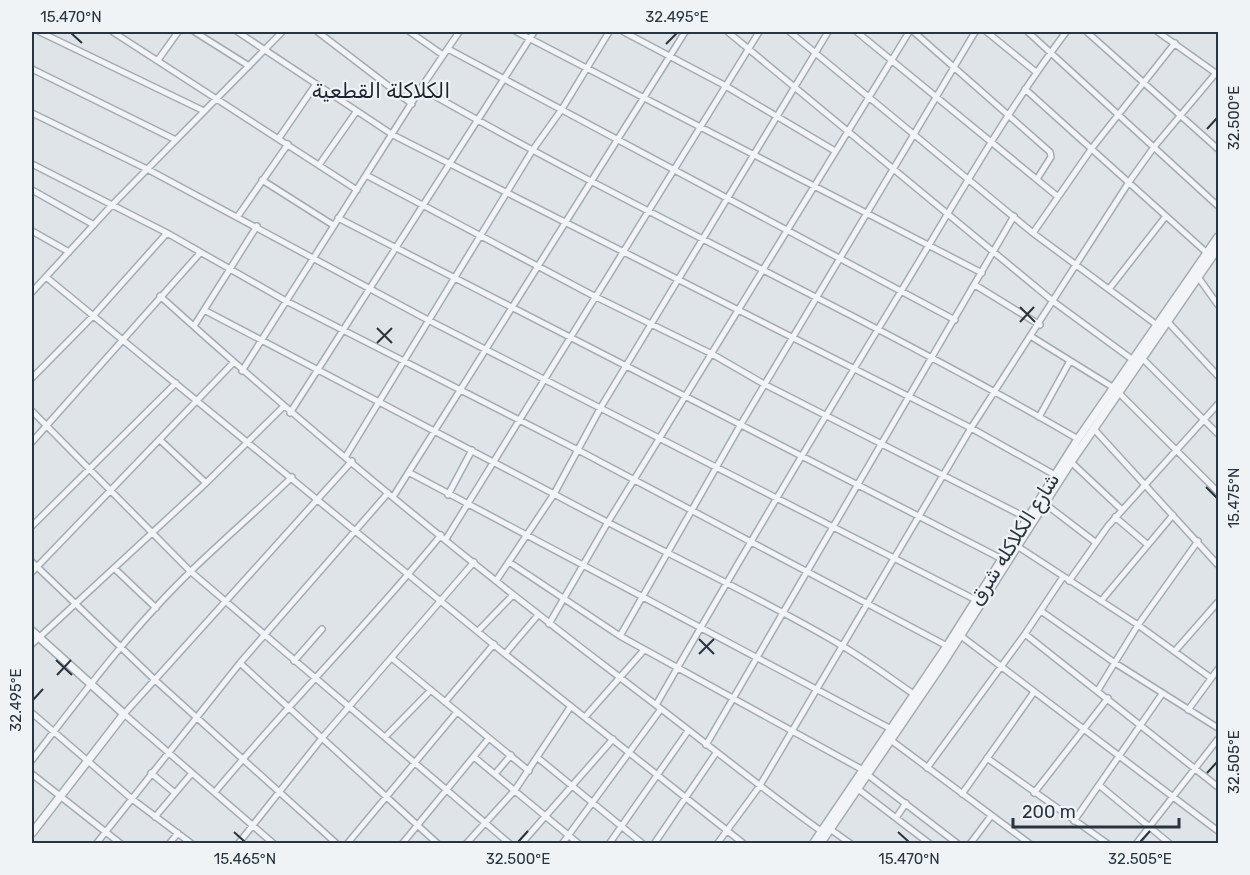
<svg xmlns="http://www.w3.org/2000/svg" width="1250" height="875" viewBox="0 0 1250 875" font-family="Rubik,Cairo,sans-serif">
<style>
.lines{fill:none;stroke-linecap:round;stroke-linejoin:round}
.minor-casing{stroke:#a4acb3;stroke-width:8}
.tertiary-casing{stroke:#a4acb3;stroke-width:10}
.minor{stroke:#f2f4f7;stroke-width:5}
.tertiary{stroke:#f2f4f7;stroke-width:7}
.ticks{fill:none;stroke:#283440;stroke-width:2}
.labels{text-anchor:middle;stroke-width:4.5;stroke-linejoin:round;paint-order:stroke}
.street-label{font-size:20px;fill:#283440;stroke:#eff3f6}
.neighbourhood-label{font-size:21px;fill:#1a2531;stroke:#eff3f6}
.neatline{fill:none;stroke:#283440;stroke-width:2}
.ticks-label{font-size:15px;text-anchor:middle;fill:#283440}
</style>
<rect width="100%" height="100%" fill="#dfe4e9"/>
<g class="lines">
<g class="minor-casing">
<path id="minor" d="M 40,32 L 204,111
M 113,32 L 357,190
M 195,32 L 249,66
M 238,32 L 393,135 L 971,428 L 1055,475
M 318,32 L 412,104
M 410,32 L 443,55
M 517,32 L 982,273
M 624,32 L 724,85 L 835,151
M 728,32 L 1054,302 L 1133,360
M 790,32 L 1033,233 L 1157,325
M 857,32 L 1057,196
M 914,32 L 1050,152 L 1051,157 L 1037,179
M 987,32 L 1036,72
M 1028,32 L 1218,206
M 1087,32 L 1218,149
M 1158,32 L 1217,74
M 448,49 L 955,320
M 158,60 L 178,32
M 32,69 L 176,140
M 421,88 C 636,212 863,314 1078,439
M 1025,89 L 1207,253
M 32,113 L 149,170 L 428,320 L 976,600
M 279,138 L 316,84
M 32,164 L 167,233 L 286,301 L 578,450 L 947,646
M 319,165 L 356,112
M 366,175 L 594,296 L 712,354 L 764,384 L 1027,518
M 262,180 L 333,225
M 32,190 L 94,225
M 238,216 L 288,144
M 338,218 L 1002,559
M 32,231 L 69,252
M 1033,233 L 1092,148 L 1175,43
M 46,277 L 505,654 L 744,844
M 1198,277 L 1218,305
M 975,285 L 1040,325
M 1109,289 L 1166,216
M 32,292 L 112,205 L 282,32
M 160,296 C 319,440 485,576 656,705 C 711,747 765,791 821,831
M 204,310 C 320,372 438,432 554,494 C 648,545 747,590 839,644 C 865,659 890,678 915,695
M 1167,321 L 1218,376
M 194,326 L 257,226
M 1032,337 L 1114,388
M 1142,358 L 1218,434
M 242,371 L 421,88 L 459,32
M 32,378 L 92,317 L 167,233
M 1118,392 L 1218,492
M 32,411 L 190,571 L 510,844
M 290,413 L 534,32
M 1039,417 L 1070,361
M 1093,428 L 1218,565
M 160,440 L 206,483
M 32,442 L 200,253
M 346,456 L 532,151 L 562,109 L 609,32
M 1071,462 L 1122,510
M 410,473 L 891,729
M 448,495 L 472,450
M 393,497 L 685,32
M 1044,503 L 1095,542
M 1115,517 L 1148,545
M 32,526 L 176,383
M 446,539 L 759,32
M 1017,546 L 1138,625 L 1211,678
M 32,562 L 155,680 L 337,844
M 509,562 L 620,636 L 863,770
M 114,568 L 156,608
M 32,572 L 233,363
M 496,581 L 554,494 L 601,407 L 828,32
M 1069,581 L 1108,526 L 1218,404
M 1101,601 L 1173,515
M 1041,611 L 1115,663 L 1218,728
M 549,624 L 608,522 L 909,32
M 478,631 L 513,595
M 1025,634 L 1218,787
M 620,636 L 741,424 L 975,32
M 961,636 L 1218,831
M 32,644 L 206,483 L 283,407
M 1175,651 L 1218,602
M 505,654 L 538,615
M 393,659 L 529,771
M 294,661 L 322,629
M 240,663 L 438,844
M 1098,690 L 1138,625 L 1198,541
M 445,702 L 494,644
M 656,705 C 737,564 819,426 903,288 C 956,201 1005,113 1066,32
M 1188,710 L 1218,669
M 32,713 L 132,799 L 192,844
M 585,717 L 644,650
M 385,737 L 431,690
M 892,741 L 1030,844
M 706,745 L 1014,216
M 474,757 L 579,844
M 538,758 L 643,844
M 987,758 L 1108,844
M 32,760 C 82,695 132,628 191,571 C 224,539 259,509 292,477
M 927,768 L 1025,634 L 1063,577
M 151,773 L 175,793
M 32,774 L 121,844
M 495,774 L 511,755
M 868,775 L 958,844
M 1099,785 L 1170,844
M 858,789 L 930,844
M 215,792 C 288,704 369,624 441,535
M 1034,793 L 1108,698
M 962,794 L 1034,692
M 155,817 L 192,773
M 896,818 L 906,803
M 1074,821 L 1162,694
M 830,829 L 851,844
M 96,844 L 240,663 L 388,493
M 169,844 L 178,833
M 238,844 L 322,738 L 474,562
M 274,844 L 124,714 L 352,461
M 347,844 L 457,712
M 402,844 L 489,738
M 466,844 L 515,790 L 571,706
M 521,844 L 613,739
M 562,844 L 661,709
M 609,844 L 688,731
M 654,844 L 716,753
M 717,844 L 759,787 L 971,428 L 1129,182 L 1154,147 L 1216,73
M 970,844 L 991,816
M 1136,844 L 1218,739"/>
</g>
<g class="tertiary-casing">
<path id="tertiary" d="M 32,631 L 124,714 L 32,833
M 813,844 L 947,646 L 1078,439 L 1218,237
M 820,844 L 941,666 L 1071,462 L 1218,248"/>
</g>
<use href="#minor" class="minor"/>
<use href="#tertiary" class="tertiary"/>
</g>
<path class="ticks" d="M 71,33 L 82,43M 666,44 L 677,33M 1207,129 L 1217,118M 1020,307 L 1035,322M 1020,322 L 1034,307M 377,328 L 392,343M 377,343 L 392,328M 1206,487 L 1217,498M 699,639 L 714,654M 699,654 L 714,639M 56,660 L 72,675M 57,675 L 71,660M 33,700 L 43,689M 1207,773 L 1217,762M 234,832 L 245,842M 898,832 L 909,842M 518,842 L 528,831M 1140,842 L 1150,831"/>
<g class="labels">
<g class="street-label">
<text transform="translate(1014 539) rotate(-58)" y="7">شارع الكلاكله شرق</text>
</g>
<g class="neighbourhood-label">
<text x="381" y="98">الكلاكلة القطعية</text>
</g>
</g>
<rect width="1250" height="875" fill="none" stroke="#eff3f6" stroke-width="66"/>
<path d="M1013 818v9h166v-9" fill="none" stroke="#283440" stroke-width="3"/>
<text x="1022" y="818" font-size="18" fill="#283440" stroke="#eff3f6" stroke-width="4.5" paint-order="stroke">200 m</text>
<rect x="33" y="33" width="1184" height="809" class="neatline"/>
<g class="ticks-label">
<text x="71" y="22">15.470°N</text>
<text x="677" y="22">32.495°E</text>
<text transform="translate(1234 118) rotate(-90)" y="5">32.500°E</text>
<text transform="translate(1234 498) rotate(-90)" y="5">15.475°N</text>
<text transform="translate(16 700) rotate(-90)" y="5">32.495°E</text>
<text transform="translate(1234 762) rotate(-90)" y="5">32.505°E</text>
<text x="245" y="864">15.465°N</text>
<text x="518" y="864">32.500°E</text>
<text x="909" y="864">15.470°N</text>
<text x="1140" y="864">32.505°E</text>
</g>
</svg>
